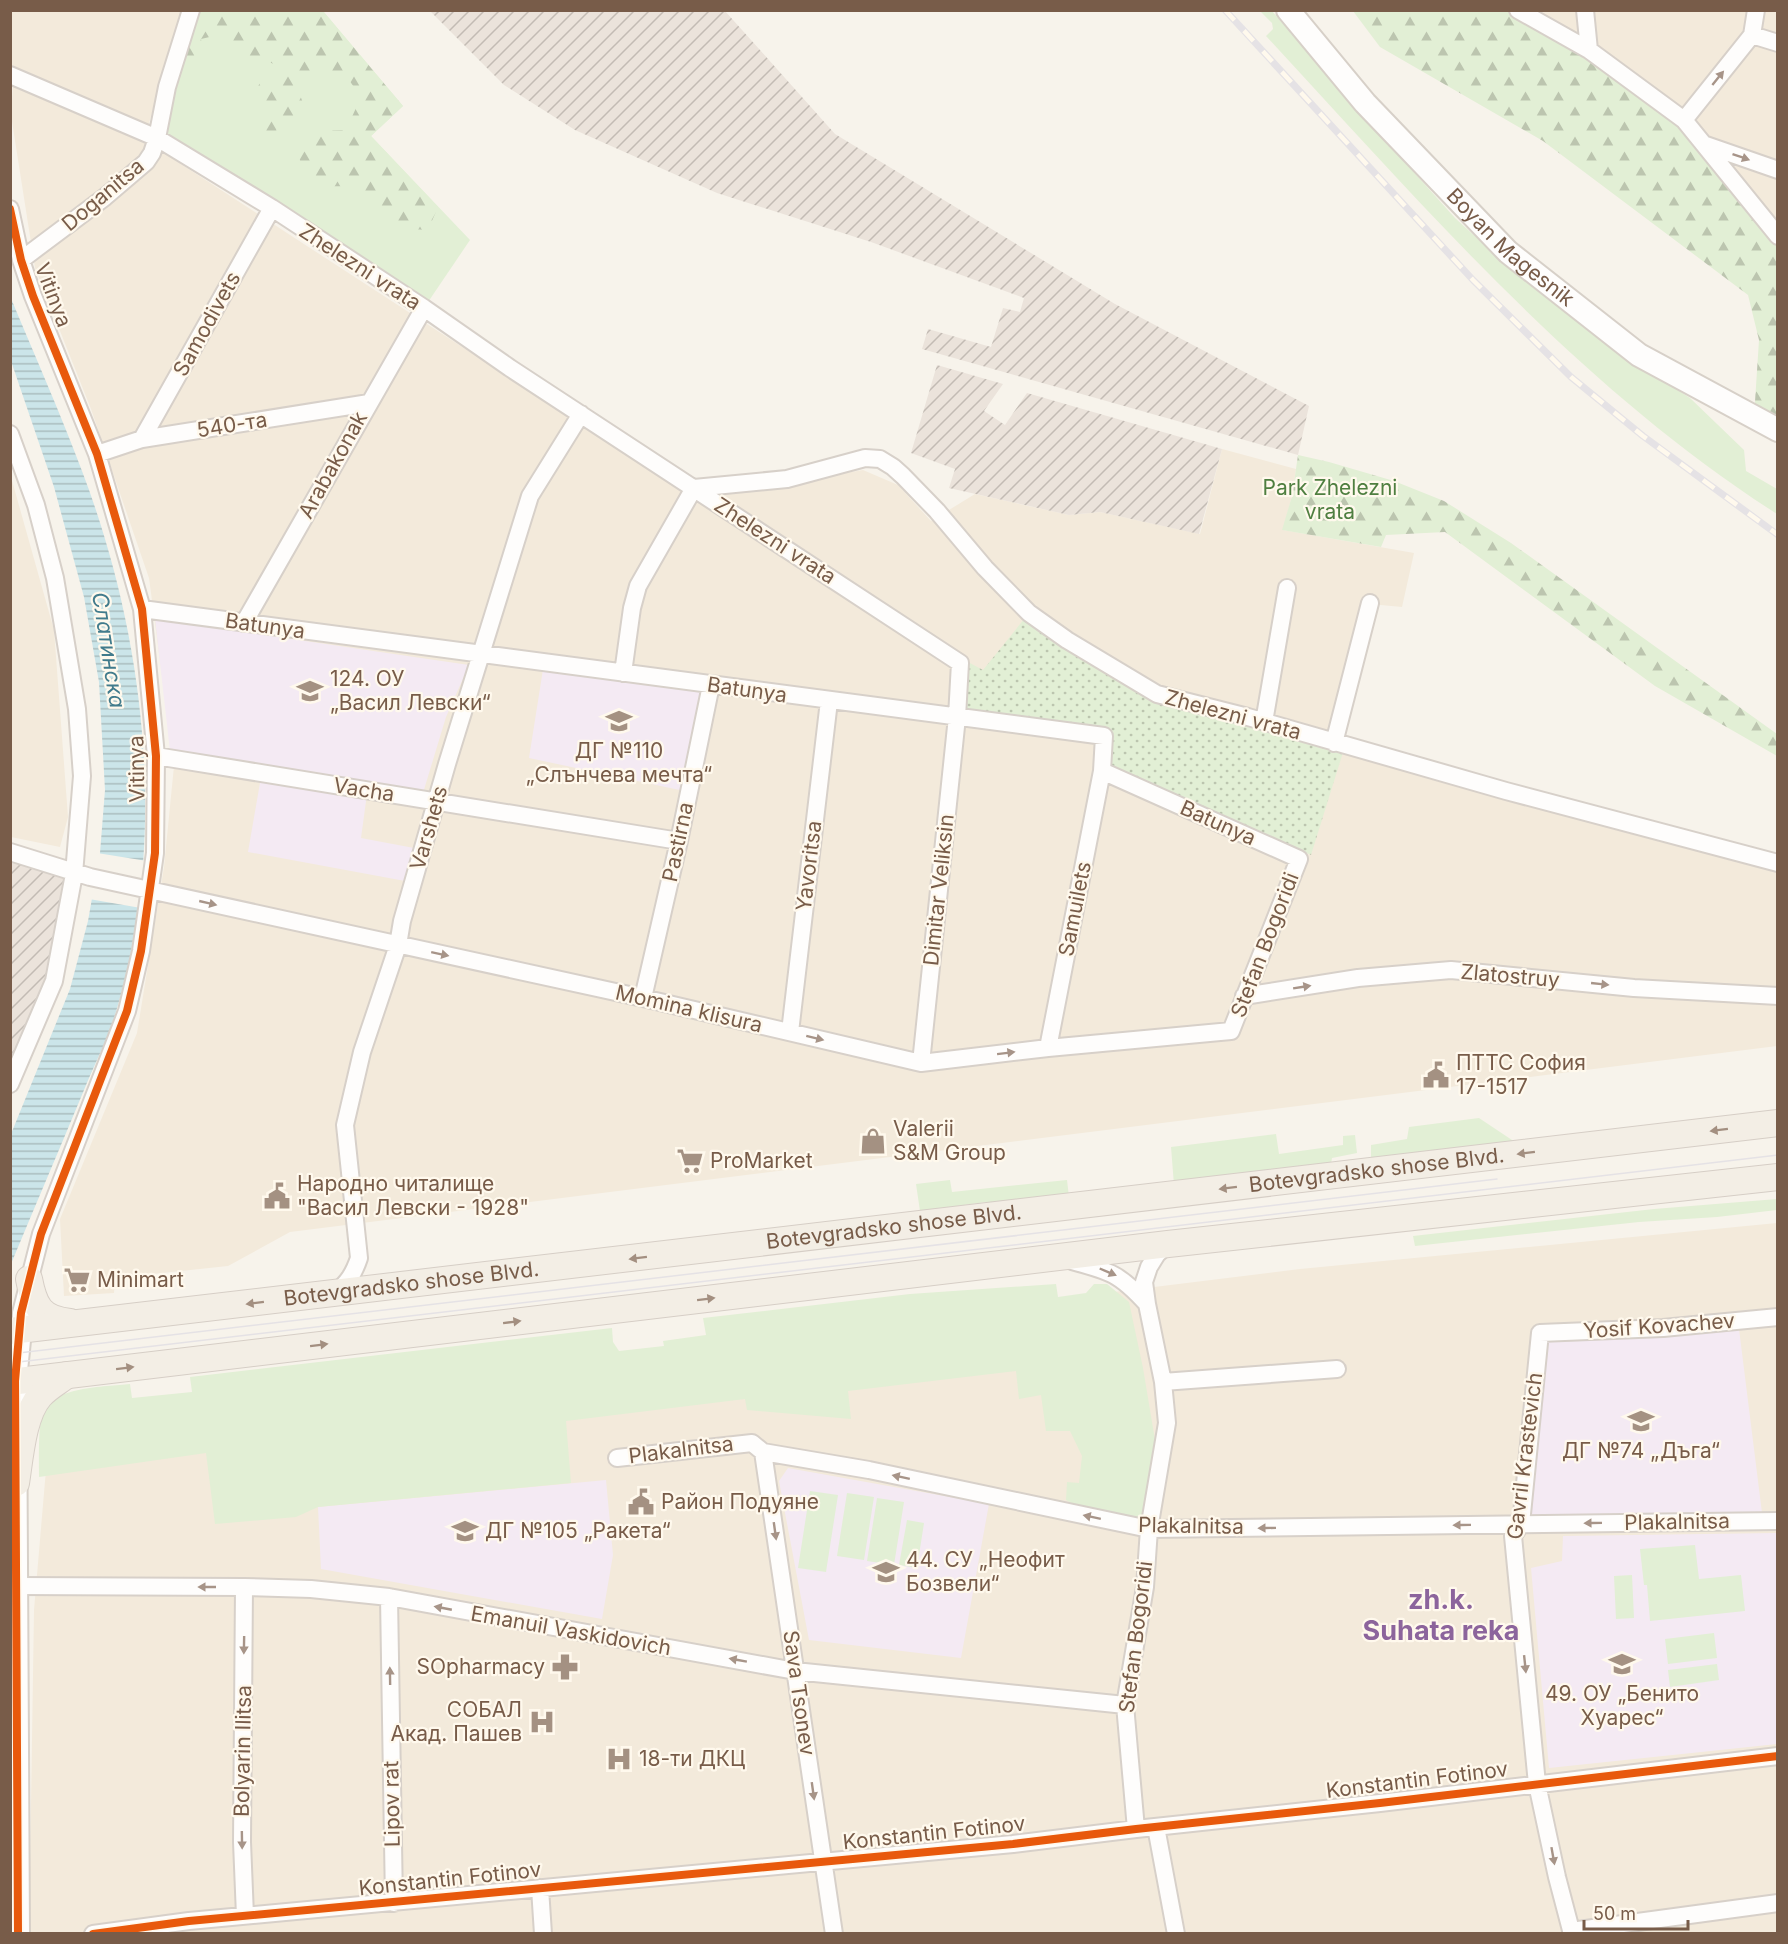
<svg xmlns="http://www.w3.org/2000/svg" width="1788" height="1944" viewBox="0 0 1788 1944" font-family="Inter,sans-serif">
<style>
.residential{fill:#f3eadb}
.industrial{fill:url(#industrial-furrows)}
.education{fill:#f4eaf3}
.grass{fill:#e2efd5}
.forest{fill:url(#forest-firs)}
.park{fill:url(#park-dots)}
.water{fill:url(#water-rules)}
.pier{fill:#f7f3eb}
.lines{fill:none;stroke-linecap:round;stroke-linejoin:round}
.street-casing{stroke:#d7d0c9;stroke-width:20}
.secondary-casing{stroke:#d7d0c8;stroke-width:26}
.primary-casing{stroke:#d6cec6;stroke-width:28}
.street{stroke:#fefdfc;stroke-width:16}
.secondary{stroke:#fefdfc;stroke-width:22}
.primary{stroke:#f3eee5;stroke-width:26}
.tram{stroke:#e5e2e5;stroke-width:1.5}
.rail-casing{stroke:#e5e2e5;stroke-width:7}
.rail{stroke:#fff9ed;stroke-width:4.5;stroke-dasharray:14;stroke-linecap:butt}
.cycleway-casing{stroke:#fff9ed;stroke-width:11}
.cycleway{stroke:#e8590c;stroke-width:8}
.oneway{fill:#a79488}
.oneway2{fill:#a38f80}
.labels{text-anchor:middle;stroke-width:4.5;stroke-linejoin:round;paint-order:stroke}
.street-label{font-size:21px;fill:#785c49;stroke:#fff9ed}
.park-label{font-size:21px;fill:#4f7f40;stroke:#fff9ed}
.poi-label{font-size:21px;fill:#785c49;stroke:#fff9ed;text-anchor:start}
.water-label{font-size:22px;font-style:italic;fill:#417b8c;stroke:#fff9ed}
.district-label{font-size:27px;font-weight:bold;fill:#8c649c;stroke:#fff9ed}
</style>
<defs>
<pattern id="industrial-furrows" width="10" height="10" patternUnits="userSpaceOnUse" patternTransform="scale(1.5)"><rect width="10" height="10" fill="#ebe3db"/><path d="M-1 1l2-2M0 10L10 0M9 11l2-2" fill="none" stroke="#c3bbb4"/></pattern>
<pattern id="forest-firs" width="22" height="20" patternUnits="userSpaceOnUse" patternTransform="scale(1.5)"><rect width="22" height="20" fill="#e2efd5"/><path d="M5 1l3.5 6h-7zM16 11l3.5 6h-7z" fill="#bcc5af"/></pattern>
<pattern id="park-dots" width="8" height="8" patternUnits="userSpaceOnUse" patternTransform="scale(1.5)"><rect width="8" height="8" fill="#e2efd5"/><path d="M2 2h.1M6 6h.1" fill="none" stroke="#bcc5af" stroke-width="1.8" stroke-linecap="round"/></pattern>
<pattern id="water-rules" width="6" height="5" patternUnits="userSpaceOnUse" patternTransform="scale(1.5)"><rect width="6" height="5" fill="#cbe5e9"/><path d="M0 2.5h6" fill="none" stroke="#aabdbf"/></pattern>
</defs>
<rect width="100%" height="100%" fill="#f7f3eb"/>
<path class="residential" d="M 10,11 L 182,11 L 144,140 L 696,499 L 863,470 L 898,485 L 931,521 L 975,494 L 1069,515 L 1100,512 L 1200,534 L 1222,449 L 1296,469 L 1292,496 L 1283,530 L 1414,553 L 1402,607 L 1370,604 L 1334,743 L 1778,863 L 1777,1046 L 290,1232 L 228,1266 L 115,1278 L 114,1293 L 64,1296 L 60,1219 L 137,1033 L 164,867 L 174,766 L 149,578 L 91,409 L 35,268 L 11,115 L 14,67 L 11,64 Z
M 1518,11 L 1777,11 L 1777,236 Z
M 11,477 L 54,630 L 68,817 L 60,847 L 11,837 Z
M 1777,1223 L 1777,1933 L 29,1934 L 34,1610 L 50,1423 L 1300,1269 Z"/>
<path class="industrial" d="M 430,11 L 725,11 L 835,134 L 1115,304 L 1309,406 L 1298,455 L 922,349 L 928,329 L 991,347 L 1003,308 L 1020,312 L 1024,298 L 871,242 L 717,193 L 575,130 L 504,85 Z
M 937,365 L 1003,384 L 984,411 L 1005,425 L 1027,393 L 1222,449 L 1199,534 L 1100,512 L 1069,515 L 949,488 L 955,469 L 911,453 Z
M 11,852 L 74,874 L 54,981 L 11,1084 Z"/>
<path class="education" d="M 155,619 L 469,665 L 446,717 L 423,793 L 170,751 Z
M 544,663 L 711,685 L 689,792 L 529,758 Z
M 261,777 L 367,794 L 361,838 L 414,848 L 405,881 L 248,852 Z
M 1738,1321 L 1763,1521 L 1521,1524 L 1540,1333 Z
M 788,1468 L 989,1504 L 961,1658 L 809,1640 L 779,1481 Z
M 606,1480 L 613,1555 L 602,1619 L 321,1569 L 318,1507 Z
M 1777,1533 L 1777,1744 L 1549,1768 L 1531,1568 L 1562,1561 L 1563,1536 Z"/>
<path class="grass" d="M 191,11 L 323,11 L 403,106 L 371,136 L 470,240 L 424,308 L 157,138 Z
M 1263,11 L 1272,11 L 1338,88 L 1455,218 L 1523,280 L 1610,346 L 1690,398 L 1744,450 L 1746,471 L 1777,489 L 1777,514 C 1578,386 1426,209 1266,36 L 1273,29 L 1272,23 L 1261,12 Z
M 1479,1118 L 1518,1144 L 1371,1161 L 1371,1145 L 1407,1139 L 1409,1127 Z
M 1276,1134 L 1279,1154 L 1343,1145 L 1343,1136 L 1355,1135 L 1357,1153 L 1332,1158 L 1331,1164 L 1174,1185 L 1171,1147 Z
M 950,1180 L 952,1192 L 1067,1180 L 1069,1197 L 988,1207 L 986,1202 L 920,1211 L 916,1184 Z
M 1777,1199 L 1777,1210 L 1717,1217 L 1639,1222 L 1415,1246 L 1413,1236 L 1654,1209 Z
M 1056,1284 L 1058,1297 L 1086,1293 L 1094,1284 L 1107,1284 L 1129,1302 L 1143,1368 L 1155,1440 L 1141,1519 L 1080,1508 L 1066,1500 L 1067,1482 L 1079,1483 L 1082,1456 L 1070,1431 L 1046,1431 L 1041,1395 L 1019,1399 L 1016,1371 L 848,1391 L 851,1419 L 747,1410 L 745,1399 L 566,1421 L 571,1483 L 318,1507 L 296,1517 L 215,1524 L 206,1453 L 39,1477 C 39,1462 38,1428 42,1415 C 50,1386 105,1387 130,1384 L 132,1398 L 192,1392 L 190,1377 L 612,1328 L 613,1342 L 619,1351 L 664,1346 L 663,1341 L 706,1335 L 703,1318 L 910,1294 Z
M 810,1491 L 838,1495 L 826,1572 L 798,1568 Z
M 847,1493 L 874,1497 L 864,1560 L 837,1556 Z
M 877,1498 L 904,1502 L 894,1565 L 867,1561 Z
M 907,1520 L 924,1523 L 917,1568 L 899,1565 Z
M 1695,1545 L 1699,1579 L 1741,1575 L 1745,1611 L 1650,1621 L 1647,1585 L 1644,1585 L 1640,1549 Z
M 1632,1575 L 1634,1618 L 1616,1619 L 1614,1576 Z
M 1714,1633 L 1717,1658 L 1668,1664 L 1665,1639 Z
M 1717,1664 L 1719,1680 L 1670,1687 L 1668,1670 Z"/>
<path class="forest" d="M 197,11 L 323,11 L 403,106 L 371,136 L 438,207 L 428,230 L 393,228 L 343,186 C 314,188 307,179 297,153 L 313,131 L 346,130 L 361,97 L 349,80 L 313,70 L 295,82 L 303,103 L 292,121 L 277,127 L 274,150 L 259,138 L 262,106 L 252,97 L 261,81 L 284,77 L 290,71 L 269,62 L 246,61 L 233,46 L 218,35 L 201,39 L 205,59 L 187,65 L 180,60 Z
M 1353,11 L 1518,11 L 1684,120 L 1777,236 L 1777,430 L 1754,417 L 1759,340 L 1748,295 L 1543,141 L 1380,47 Z
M 1298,455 L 1329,462 L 1394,481 L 1444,501 L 1511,543 L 1777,734 L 1777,756 L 1655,686 L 1445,532 L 1386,535 L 1381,547 L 1282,530 L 1292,496 Z"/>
<path class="park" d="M 1029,613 L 1157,694 L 1345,746 L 1311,855 L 1110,765 L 1112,734 L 963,715 L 968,662 L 983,670 Z"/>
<path class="water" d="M 10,296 C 34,354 60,412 82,471 C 146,639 169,841 115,1015 C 107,1041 94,1065 84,1090 C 60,1148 35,1206 11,1264 L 11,1134 L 70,989 L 88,921 L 100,853 L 105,790 L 99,682 L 84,597 L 54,487 L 11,361 Z"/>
<path class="pier" d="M 97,853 L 147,861 L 141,908 L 89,899 Z"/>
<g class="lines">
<g class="street-casing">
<path id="street" d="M 1518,10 L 1589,50 L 1684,120 L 1778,236
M 1585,10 L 1589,50
M 1752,35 L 1778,43
M 10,75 L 157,138 L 272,208 L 424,308 L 510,368 L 960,663 L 957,717 L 921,1063
M 1684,120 L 1752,35 L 1756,10
M 1706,145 L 1778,170
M 10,209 L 21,260 L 33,296 L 97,454 L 142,609 L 156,756 L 155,853 L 141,951 L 127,1011 L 41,1234 L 21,1313 L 20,1330
M 21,260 L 105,197 L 146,162 L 152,153 L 157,138 L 167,87 L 191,10
M 10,434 L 36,505 L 55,578 L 77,709 L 82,776 L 74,874 L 54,981 L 10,1084
M 142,439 L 272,208
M 97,454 L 142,439 L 369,403
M 142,609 L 1104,736 L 1102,771 L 1048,1048
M 244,623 L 424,308
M 623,673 L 632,608 L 638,586 L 694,488 L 787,479 L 865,458 L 880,459 L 893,467 L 903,476 L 937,511 L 985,568 L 1029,613 L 1067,640 L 1157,694 L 1248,717 L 1506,791 L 1778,863
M 1264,722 L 1287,588
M 1334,743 L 1370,603
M 156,756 L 679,841
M 10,852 L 90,877 L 643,998 L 921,1063 L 1048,1048 L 1231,1031 L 1299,859 L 1102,771
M 1244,996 L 1358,978 L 1451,970 L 1634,988 L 1778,996
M 643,998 L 679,841 L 711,685
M 790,1032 L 829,701
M 1072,1261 C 1110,1271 1120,1274 1147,1304
M 335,1293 C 348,1283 354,1273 359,1258 L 345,1125 L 362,1052 L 398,945 L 402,921 L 447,764 L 530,496 L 581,414
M 1163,1382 L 1337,1369
M 763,1452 L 834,1934
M 617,1458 L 752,1443 L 763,1452 L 869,1470 L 1149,1529 L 1778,1521
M 16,1586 L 244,1587 L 311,1589 L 389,1597 L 795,1671 L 1125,1705
M 244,1587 L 242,1842 L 245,1916
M 389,1597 L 394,1903
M 1156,1827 L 1176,1934
M 1136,1829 L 1125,1705 L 1145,1587 L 1149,1529 L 1167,1423 L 1163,1382 L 1147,1304 L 1144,1282 L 1149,1267 L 1157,1254 L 1168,1244
M 540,1888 L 543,1934
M 1571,1931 L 1778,1903
M 93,1934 L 189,1921 L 1013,1844 L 1136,1829 L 1380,1803 L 1778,1756
M 1572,1934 L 1557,1877 L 1537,1784 L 1513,1536 L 1521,1524 L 1540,1333 L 1663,1328 L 1778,1317"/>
</g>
<g class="secondary-casing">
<g id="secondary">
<path id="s1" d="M 1288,10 L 1365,103 L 1508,252 L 1639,355 L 1778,430"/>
<path d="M 18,1934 L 15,1381 L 20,1330"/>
</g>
</g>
<g class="primary-casing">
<g id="primary">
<path d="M 29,1279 C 34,1305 40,1319 70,1322"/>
<path id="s2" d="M 10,1331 L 1778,1123"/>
<path d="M 10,1382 L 1168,1244 L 1778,1177"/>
<path d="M 16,1483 C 20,1458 23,1415 40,1396 C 48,1387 58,1382 67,1375"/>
</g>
</g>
<use href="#street" class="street"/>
<use href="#secondary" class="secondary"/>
<use href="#primary" class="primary"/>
<path class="tram" d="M 10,1354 L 1497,1179
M 10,1363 L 1778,1155"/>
<g class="rail-casing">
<path id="rail" d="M 1225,10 L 1473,280 L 1571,377 L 1643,436 L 1778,535"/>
</g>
<use href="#rail" class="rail"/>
<g class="cycleway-casing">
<path id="cycleway" d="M 10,209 L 21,260 L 33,296 L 97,454 L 142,609 L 156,756 L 155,853 L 141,951 L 127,1011 L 41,1234 L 21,1313 L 15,1381 L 18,1934
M 93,1934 L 189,1921 L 1013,1844 L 1136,1829 L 1380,1803 L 1778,1756"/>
</g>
<use href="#cycleway" class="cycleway"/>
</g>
<defs><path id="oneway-solid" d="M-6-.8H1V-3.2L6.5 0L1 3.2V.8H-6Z" transform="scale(1.5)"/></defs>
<g class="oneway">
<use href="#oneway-solid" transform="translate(1718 78) rotate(-51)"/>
<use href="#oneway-solid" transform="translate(1741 157) rotate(19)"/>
<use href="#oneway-solid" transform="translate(208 903) rotate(13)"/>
<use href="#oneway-solid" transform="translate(440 954) rotate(12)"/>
<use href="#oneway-solid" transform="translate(1600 984) rotate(6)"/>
<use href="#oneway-solid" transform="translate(1302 987) rotate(-9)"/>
<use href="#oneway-solid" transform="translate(815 1038) rotate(14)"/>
<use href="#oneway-solid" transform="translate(1006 1053) rotate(-7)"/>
<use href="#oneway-solid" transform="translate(1108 1272) rotate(23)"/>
<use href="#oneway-solid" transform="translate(901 1477) rotate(-168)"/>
<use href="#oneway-solid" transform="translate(1092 1517) rotate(-168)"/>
<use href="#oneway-solid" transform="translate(1593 1523) rotate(179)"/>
<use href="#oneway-solid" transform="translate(1462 1525) rotate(179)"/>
<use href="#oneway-solid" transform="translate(1267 1528) rotate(179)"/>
<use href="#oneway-solid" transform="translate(775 1531) rotate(82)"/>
<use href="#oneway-solid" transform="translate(207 1587) rotate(180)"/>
<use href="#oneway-solid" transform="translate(443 1608) rotate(-169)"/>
<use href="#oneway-solid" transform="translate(244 1645) rotate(91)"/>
<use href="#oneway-solid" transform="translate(738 1660) rotate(-170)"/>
<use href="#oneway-solid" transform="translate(1525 1664) rotate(84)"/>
<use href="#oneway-solid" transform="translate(390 1676) rotate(-91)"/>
<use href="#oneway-solid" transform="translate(813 1791) rotate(82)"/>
<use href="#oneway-solid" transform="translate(242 1840) rotate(89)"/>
<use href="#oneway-solid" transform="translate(1553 1856) rotate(80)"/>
</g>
<g class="oneway2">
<use href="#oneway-solid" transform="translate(1719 1130) rotate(173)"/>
<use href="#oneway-solid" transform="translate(1526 1153) rotate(173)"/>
<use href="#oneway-solid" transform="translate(1228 1188) rotate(173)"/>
<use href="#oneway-solid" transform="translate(638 1258) rotate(173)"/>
<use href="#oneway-solid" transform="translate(706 1299) rotate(-7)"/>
<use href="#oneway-solid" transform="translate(255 1303) rotate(173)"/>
<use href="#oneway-solid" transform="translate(512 1322) rotate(-7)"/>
<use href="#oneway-solid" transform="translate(319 1345) rotate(-7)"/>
<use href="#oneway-solid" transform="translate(125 1368) rotate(-7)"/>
</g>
<defs>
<g id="school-bare" transform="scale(2.07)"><path d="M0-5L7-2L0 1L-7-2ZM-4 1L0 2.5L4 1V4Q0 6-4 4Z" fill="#a49182" stroke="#fff9ed" stroke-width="2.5" paint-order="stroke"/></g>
<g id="civic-bare" transform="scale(2.07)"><path d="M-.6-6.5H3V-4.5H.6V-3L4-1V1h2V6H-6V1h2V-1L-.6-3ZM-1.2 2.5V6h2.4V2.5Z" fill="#a49182" stroke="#fff9ed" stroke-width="2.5" paint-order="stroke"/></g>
<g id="shop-bare" transform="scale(2.07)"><path d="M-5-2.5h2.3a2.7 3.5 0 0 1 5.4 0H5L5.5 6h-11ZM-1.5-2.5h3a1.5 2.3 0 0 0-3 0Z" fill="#a49182" stroke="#fff9ed" stroke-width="2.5" paint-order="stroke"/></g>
<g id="supermarket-bare" transform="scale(2.07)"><path d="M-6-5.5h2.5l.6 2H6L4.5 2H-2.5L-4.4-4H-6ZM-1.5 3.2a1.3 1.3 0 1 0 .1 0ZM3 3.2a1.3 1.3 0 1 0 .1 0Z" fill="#a49182" stroke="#fff9ed" stroke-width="2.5" paint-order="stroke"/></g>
<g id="pharmacy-bare" transform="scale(2.07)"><path d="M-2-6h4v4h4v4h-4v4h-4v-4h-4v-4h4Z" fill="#a49182" stroke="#fff9ed" stroke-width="2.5" paint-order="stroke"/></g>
<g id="hospital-bare" transform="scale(2.07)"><path d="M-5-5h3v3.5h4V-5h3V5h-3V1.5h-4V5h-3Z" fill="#a49182" stroke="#fff9ed" stroke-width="2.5" paint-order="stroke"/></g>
</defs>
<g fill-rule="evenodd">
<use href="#school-bare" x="310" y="691"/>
<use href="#school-bare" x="619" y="721"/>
<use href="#civic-bare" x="1436" y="1075"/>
<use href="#shop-bare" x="873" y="1141"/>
<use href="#supermarket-bare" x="690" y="1161"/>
<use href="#civic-bare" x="277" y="1196"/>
<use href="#supermarket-bare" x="77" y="1280"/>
<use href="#school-bare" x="1641" y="1421"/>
<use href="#civic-bare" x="641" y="1502"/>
<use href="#school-bare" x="465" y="1531"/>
<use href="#school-bare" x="886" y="1572"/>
<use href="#school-bare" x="1622" y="1664"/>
<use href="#pharmacy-bare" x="565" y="1667"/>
<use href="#hospital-bare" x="542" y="1722"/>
<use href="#hospital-bare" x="619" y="1759"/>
</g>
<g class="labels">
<g class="street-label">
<text transform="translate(103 195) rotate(-40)" y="7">Doganitsa</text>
<text dy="7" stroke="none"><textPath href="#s1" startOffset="326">Boyan Magesnik</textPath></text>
<text transform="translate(360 267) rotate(33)" y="7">Zhelezni vrata</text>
<text transform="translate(53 295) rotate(69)" y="7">Vitinya</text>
<text transform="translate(207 324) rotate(-61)" y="7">Samodivets</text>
<text transform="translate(232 425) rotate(-9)" y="7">540-та</text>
<text transform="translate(333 465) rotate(-61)" y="7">Arabakonak</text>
<text transform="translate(775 541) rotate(33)" y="7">Zhelezni vrata</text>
<text transform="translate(265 626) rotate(8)" y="7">Batunya</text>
<text transform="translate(747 690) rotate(8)" y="7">Batunya</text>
<text transform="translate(1233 715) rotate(15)" y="7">Zhelezni vrata</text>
<text transform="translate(137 769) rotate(-91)" y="7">Vitinya</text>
<text transform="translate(364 790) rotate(9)" y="7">Vacha</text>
<text transform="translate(1218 823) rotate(24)" y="7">Batunya</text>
<text transform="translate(429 828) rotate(-74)" y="7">Varshets</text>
<text transform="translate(678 842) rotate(-78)" y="7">Pastirna</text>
<text transform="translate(809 866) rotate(-83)" y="7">Yavoritsa</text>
<text transform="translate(939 890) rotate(-84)" y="7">Dimitar Veliksin</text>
<text transform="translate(1075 909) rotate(-79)" y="7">Samuilets</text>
<text transform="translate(1265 945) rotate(-69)" y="7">Stefan Bogoridi</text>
<text transform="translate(1510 976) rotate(5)" y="7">Zlatostruy</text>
<text transform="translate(689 1009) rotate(13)" y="7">Momina klisura</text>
<text dy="7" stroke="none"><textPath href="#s2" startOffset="1376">Botevgradsko shose Blvd.</textPath></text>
<text dy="7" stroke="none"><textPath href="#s2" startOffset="890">Botevgradsko shose Blvd.</textPath></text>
<text dy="7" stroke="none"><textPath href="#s2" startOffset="404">Botevgradsko shose Blvd.</textPath></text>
<text transform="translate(1659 1326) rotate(-4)" y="7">Yosif Kovachev</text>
<text transform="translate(681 1450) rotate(-7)" y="7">Plakalnitsa</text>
<text transform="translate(1525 1456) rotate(-83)" y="7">Gavril Krastevich</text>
<text transform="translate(1677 1522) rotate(-1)" y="7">Plakalnitsa</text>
<text transform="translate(1191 1526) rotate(1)" y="7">Plakalnitsa</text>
<text transform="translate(571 1631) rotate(10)" y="7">Emanuil Vaskidovich</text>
<text transform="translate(1136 1637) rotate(-83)" y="7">Stefan Bogoridi</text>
<text transform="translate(799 1693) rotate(82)" y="7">Sava Tsonev</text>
<text transform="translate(243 1751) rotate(-89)" y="7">Bolyarin Ilitsa</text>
<text transform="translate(1417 1780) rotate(-7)" y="7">Konstantin Fotinov</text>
<text transform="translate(392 1804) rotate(-91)" y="7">Lipov rat</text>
<text transform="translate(934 1833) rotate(-6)" y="7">Konstantin Fotinov</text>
<text transform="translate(450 1879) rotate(-6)" y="7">Konstantin Fotinov</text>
</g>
<g class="park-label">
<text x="1330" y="495">Park Zhelezni<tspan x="1330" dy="24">vrata</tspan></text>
</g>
<g class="poi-label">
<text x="330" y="686">124. ОУ<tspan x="330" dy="24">„Васил Левски“</tspan></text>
<text x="619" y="758" text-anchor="middle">ДГ №110<tspan x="619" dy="24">„Слънчева мечта“</tspan></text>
<text x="1456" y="1070">ПТТС София<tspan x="1456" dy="24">17-1517</tspan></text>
<text x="893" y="1136">Valerii<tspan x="893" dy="24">S&amp;M Group</tspan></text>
<text x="710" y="1168">ProMarket</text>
<text x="297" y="1191">Народно читалище<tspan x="297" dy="24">"Васил Левски - 1928"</tspan></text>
<text x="97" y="1287">Minimart</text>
<text x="1641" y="1458" text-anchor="middle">ДГ №74 „Дъга“</text>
<text x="661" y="1509">Район Подуяне</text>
<text x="485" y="1538">ДГ №105 „Ракета“</text>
<text x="906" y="1567">44. СУ „Неофит<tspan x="906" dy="24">Бозвели“</tspan></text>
<text x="545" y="1674" text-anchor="end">SOpharmacy</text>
<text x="1622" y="1701" text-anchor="middle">49. ОУ „Бенито<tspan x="1622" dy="24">Хуарес“</tspan></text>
<text x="522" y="1717" text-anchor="end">СОБАЛ<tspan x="522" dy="24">Акад. Пашев</tspan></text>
<text x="639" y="1766">18-ти ДКЦ</text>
</g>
<g class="water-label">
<text transform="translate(109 650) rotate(81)" y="8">Слатинска</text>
</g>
<g class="district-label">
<text x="1441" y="1609">zh.k.<tspan x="1441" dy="31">Suhata reka</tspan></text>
</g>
</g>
<rect width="1788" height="1944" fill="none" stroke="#785c49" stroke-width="24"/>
<path d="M1584 1920v9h104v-9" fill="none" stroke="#785c49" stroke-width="3"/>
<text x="1593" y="1920" font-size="18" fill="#785c49" stroke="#fff9ed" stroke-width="4.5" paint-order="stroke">50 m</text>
</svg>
